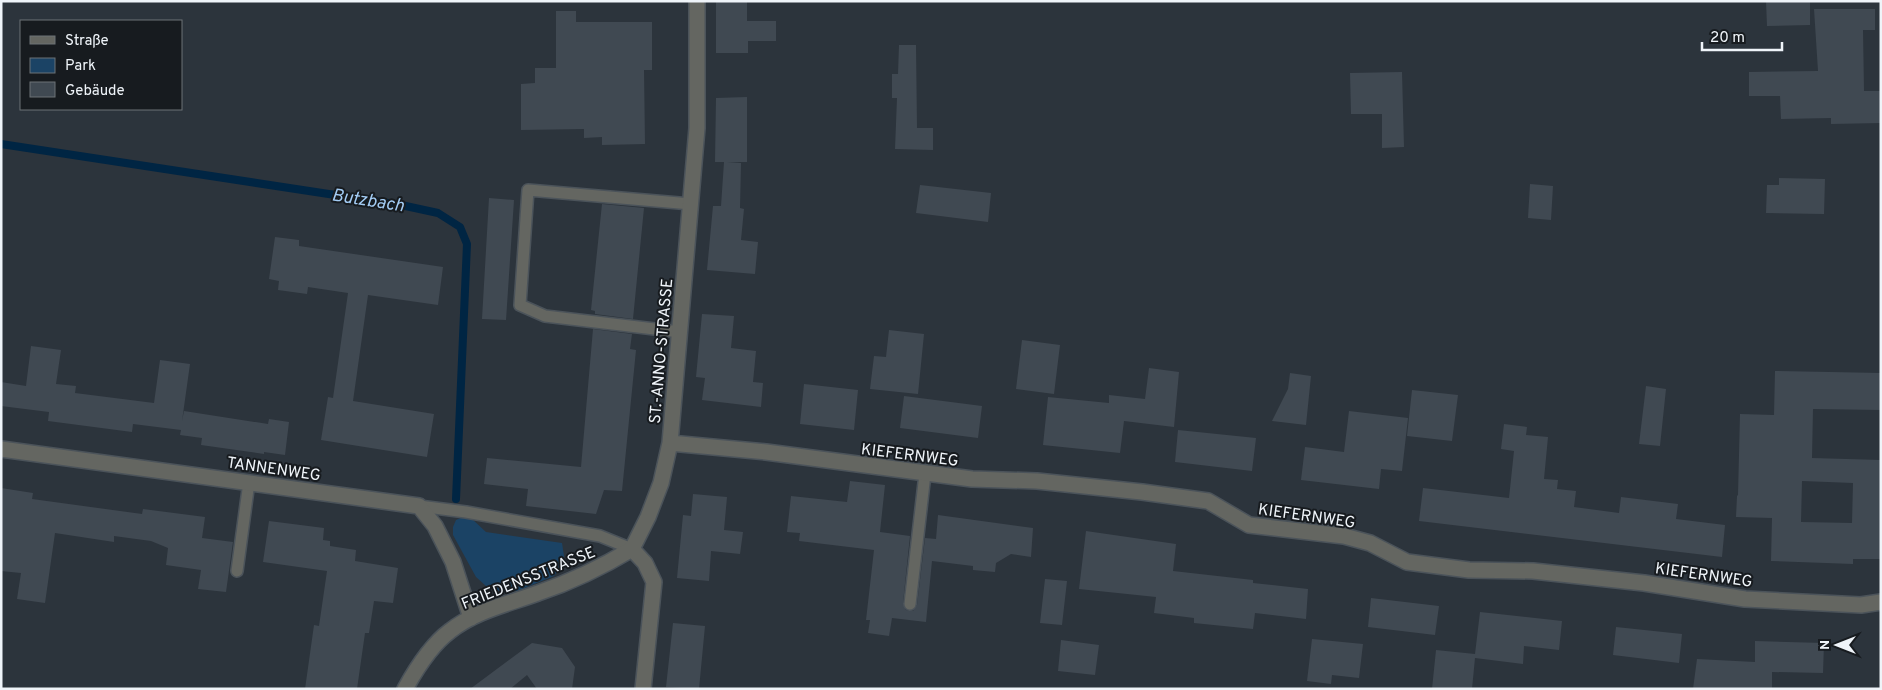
<svg xmlns="http://www.w3.org/2000/svg" width="1882" height="690" viewBox="0 0 1882 690" font-family="Overpass,sans-serif">
<style>
.green{fill:#1b4365}
.lines{fill:none;stroke-linecap:round;stroke-linejoin:round}
.stream{stroke:#002543;stroke-width:8}
.building{fill:#404952;fill-rule:evenodd}
.lane-casing{stroke:#4b535a;stroke-width:14}
.street-casing{stroke:#4b535a;stroke-width:18}
.lane{stroke:#646661;stroke-width:11}
.street{stroke:#646661;stroke-width:15}
.labels{text-anchor:middle;stroke-width:4;stroke-linejoin:round;paint-order:stroke}
.street-label{font-size:16px;fill:#eff4f9;stroke:#171b1f}
.water-label{font-size:18px;font-style:italic;fill:#a3ccf4;stroke:#171b1f}
</style>
<rect width="100%" height="100%" fill="#2c343c"/>
<path class="green" d="M 465,516 L 471,518 L 486,532 L 562,543 L 564,556 L 561,567 L 554,576 L 517,591 L 502,592 L 486,586 L 476,577 L 453,535 L 453,527 L 456,520 Z"/>
<g class="lines">
<path class="stream" d="M 1,144 L 401,205 L 438,213 L 460,227 L 467,244 L 456,499"/>
</g>
<path class="building" d="M 716,1 L 747,1 L 747,21 L 776,21 L 776,41 L 748,41 L 748,53 L 716,53 Z
M 1766,1 L 1810,1 L 1810,25 L 1767,26 Z
M 1814,9 L 1875,9 L 1875,30 L 1863,30 L 1864,91 L 1881,91 L 1881,123 L 1831,124 L 1831,118 L 1781,119 L 1780,96 L 1749,96 L 1749,72 L 1818,71 Z
M 556,11 L 576,11 L 576,22 L 652,22 L 652,70 L 644,70 L 645,144 L 602,145 L 602,137 L 584,138 L 584,129 L 521,130 L 521,84 L 535,83 L 535,68 L 556,68 Z
M 899,45 L 916,45 L 917,128 L 933,128 L 933,150 L 895,149 L 897,98 L 892,98 L 892,74 L 898,74 Z
M 1402,72 L 1404,147 L 1382,148 L 1382,114 L 1351,114 L 1350,73 Z
M 747,97 L 747,162 L 727,162 L 741,163 L 740,208 L 744,209 L 741,240 L 758,242 L 755,274 L 707,270 L 713,206 L 721,206 L 724,162 L 715,162 L 716,98 Z
M 1779,178 L 1825,179 L 1824,214 L 1766,213 L 1767,185 L 1779,185 Z
M 1530,184 L 1553,186 L 1551,220 L 1528,218 Z
M 920,185 L 991,193 L 988,222 L 916,213 Z
M 489,198 L 514,200 L 506,320 L 482,319 Z
M 602,204 L 644,208 L 633,319 L 595,314 L 595,311 L 591,310 Z
M 275,237 L 299,240 L 299,246 L 443,267 L 438,305 L 368,295 L 353,401 L 434,414 L 427,457 L 321,440 L 328,397 L 333,398 L 348,293 L 308,287 L 307,294 L 278,290 L 279,281 L 269,279 Z
M 702,314 L 734,316 L 731,348 L 756,351 L 753,382 L 763,383 L 761,407 L 702,400 L 705,378 L 696,377 Z
M 593,329 L 632,334 L 630,349 L 636,350 L 622,491 L 604,490 L 596,514 L 526,506 L 528,489 L 484,484 L 487,458 L 581,467 Z
M 889,330 L 924,334 L 918,394 L 870,389 L 874,356 L 886,357 Z
M 1022,340 L 1060,345 L 1054,394 L 1016,389 Z
M 31,346 L 61,350 L 56,384 L 76,386 L 75,393 L 154,403 L 160,360 L 190,364 L 182,421 L 184,411 L 268,424 L 269,419 L 289,422 L 285,455 L 264,452 L 264,454 L 201,445 L 202,438 L 180,435 L 181,430 L 133,424 L 132,432 L 48,421 L 49,412 L 1,406 L 1,382 L 26,386 Z
M 1149,368 L 1179,372 L 1174,427 L 1124,421 L 1120,453 L 1043,445 L 1048,397 L 1109,403 L 1109,395 L 1145,399 Z
M 1775,371 L 1881,373 L 1881,410 L 1813,409 L 1812,458 L 1881,460 L 1881,559 L 1853,559 L 1853,564 L 1771,561 L 1772,518 L 1736,517 L 1737,496 L 1738,495 L 1740,414 L 1774,415 ZM 1802,481 L 1853,483 L 1852,523 L 1801,522 Z
M 1290,373 L 1311,376 L 1306,425 L 1272,421 L 1288,389 Z
M 804,384 L 858,390 L 854,430 L 800,424 Z
M 1646,386 L 1666,389 L 1660,446 L 1639,444 Z
M 1412,390 L 1458,395 L 1452,441 L 1407,436 Z
M 904,396 L 982,406 L 978,438 L 900,428 Z
M 1349,411 L 1408,418 L 1402,471 L 1381,469 L 1379,489 L 1301,480 L 1305,447 L 1344,452 Z
M 1504,424 L 1527,427 L 1526,435 L 1548,437 L 1544,479 L 1558,480 L 1557,489 L 1576,491 L 1574,507 L 1619,513 L 1621,497 L 1678,504 L 1676,519 L 1725,525 L 1722,557 L 1419,521 L 1423,488 L 1509,498 L 1514,451 L 1501,449 Z
M 1178,430 L 1256,438 L 1252,471 L 1175,462 Z
M 850,481 L 885,485 L 880,532 L 910,536 L 903,603 L 906,610 L 913,611 L 917,605 L 925,538 L 936,539 L 938,515 L 1033,528 L 1031,557 L 1011,554 L 996,563 L 995,572 L 973,570 L 973,566 L 932,561 L 926,622 L 892,618 L 889,636 L 868,633 L 870,620 L 866,620 L 874,550 L 799,541 L 800,533 L 787,532 L 791,496 L 847,502 Z
M 1,488 L 33,493 L 32,499 L 142,514 L 143,509 L 205,517 L 202,538 L 233,542 L 226,592 L 198,589 L 201,570 L 166,565 L 168,548 L 151,541 L 114,536 L 114,542 L 55,533 L 45,603 L 17,599 L 21,573 L 1,571 Z
M 693,494 L 727,497 L 724,530 L 743,532 L 740,554 L 711,551 L 709,581 L 677,578 L 683,515 L 691,516 Z
M 269,521 L 324,528 L 323,540 L 330,541 L 330,546 L 356,550 L 355,561 L 398,568 L 393,603 L 374,601 L 369,633 L 365,633 L 357,689 L 305,689 L 314,625 L 319,626 L 327,571 L 263,562 Z
M 1086,531 L 1176,544 L 1173,571 L 1253,580 L 1253,583 L 1308,589 L 1306,619 L 1255,613 L 1253,629 L 1194,623 L 1194,618 L 1154,613 L 1156,597 L 1079,589 Z
M 1045,579 L 1067,581 L 1062,625 L 1040,623 Z
M 1371,598 L 1439,606 L 1435,635 L 1368,627 Z
M 1480,612 L 1562,621 L 1559,650 L 1524,646 L 1523,664 L 1475,658 L 1472,689 L 1432,689 L 1436,650 L 1475,654 Z
M 673,623 L 705,626 L 699,689 L 666,687 Z
M 1616,627 L 1682,634 L 1679,663 L 1613,655 Z
M 1312,639 L 1363,644 L 1359,678 L 1332,675 L 1331,684 L 1307,681 Z
M 1061,640 L 1099,645 L 1095,675 L 1058,671 Z
M 1755,641 L 1824,643 L 1823,673 L 1772,672 L 1772,689 L 1693,689 L 1697,659 L 1755,662 Z
M 532,643 L 562,648 L 575,667 L 572,689 L 537,689 L 527,675 L 510,689 L 470,689 Z"/>
<g class="lines">
<g class="lane-casing">
<path id="lane" d="M 680,332 L 545,316 L 520,305 L 528,190 L 691,204
M 419,506 L 466,512 L 600,536 L 632,549
M 237,571 L 249,482
M 910,604 L 925,474"/>
</g>
<g class="street-casing">
<path id="street" d="M 670,443 L 766,452 L 972,479 L 1037,481 L 1142,492 L 1208,501 L 1249,525 L 1344,536 L 1370,543 L 1407,562 L 1469,570 L 1533,571 L 1644,583 L 1745,599 L 1861,605 L 1881,602
M 1,449 L 419,506 L 435,526 L 453,562 L 471,618
M 405,689 C 416,669 431,645 450,631 C 475,611 508,604 538,593 C 571,582 602,567 632,549
M 643,689 L 654,582 L 645,563 L 632,549 L 648,517 L 661,483 L 670,443 L 697,128 L 697,1"/>
</g>
<use href="#lane" class="lane"/>
<use href="#street" class="street"/>
</g>
<g class="labels">
<g class="street-label">
<text transform="translate(660 351) rotate(-85)" y="6">ST.-ANNO-STRASSE</text>
<text transform="translate(910 454) rotate(7)" y="6">KIEFERNWEG</text>
<text transform="translate(274 468) rotate(8)" y="6">TANNENWEG</text>
<text transform="translate(1307 515) rotate(8)" y="6">KIEFERNWEG</text>
<text transform="translate(1704 574) rotate(8)" y="6">KIEFERNWEG</text>
<text transform="translate(528 577) rotate(-22)" y="6">FRIEDENSSTRASSE</text>
</g>
<g class="water-label">
<text transform="translate(368 200) rotate(9)" y="6">Butzbach</text>
</g>
</g>
<rect width="1882" height="690" fill="none" stroke="#eff4f9" stroke-width="5"/>
<rect x="20" y="20" width="162" height="90" fill="#171b1f" stroke="#6d7276"/>
<rect x="30" y="36" width="25" height="8" fill="#646661" stroke="#6d7276"/>
<text x="65" y="45" font-size="15" fill="#eff4f9">Straße</text>
<rect x="30" y="58" width="25" height="15" fill="#1b4365" stroke="#6d7276"/>
<text x="65" y="70" font-size="15" fill="#eff4f9">Park</text>
<rect x="30" y="82" width="25" height="15" fill="#404952" stroke="#6d7276"/>
<text x="65" y="95" font-size="15" fill="#eff4f9">Gebäude</text>
<g transform="translate(1837 645) rotate(270)" stroke="#171b1f" stroke-width="4" paint-order="stroke">
<path d="M0-4L9 19L0 12L-9 19Z" fill="#eff4f9"/>
<text y="-8" font-size="14" font-weight="bold" text-anchor="middle" fill="#eff4f9">N</text>
</g>
<path d="M1702 42v8h80v-8" fill="none" stroke="#eff4f9" stroke-width="2.5"/>
<text x="1710" y="42" font-size="15" fill="#eff4f9" stroke="#171b1f" stroke-width="4" paint-order="stroke">20 m</text>
</svg>
